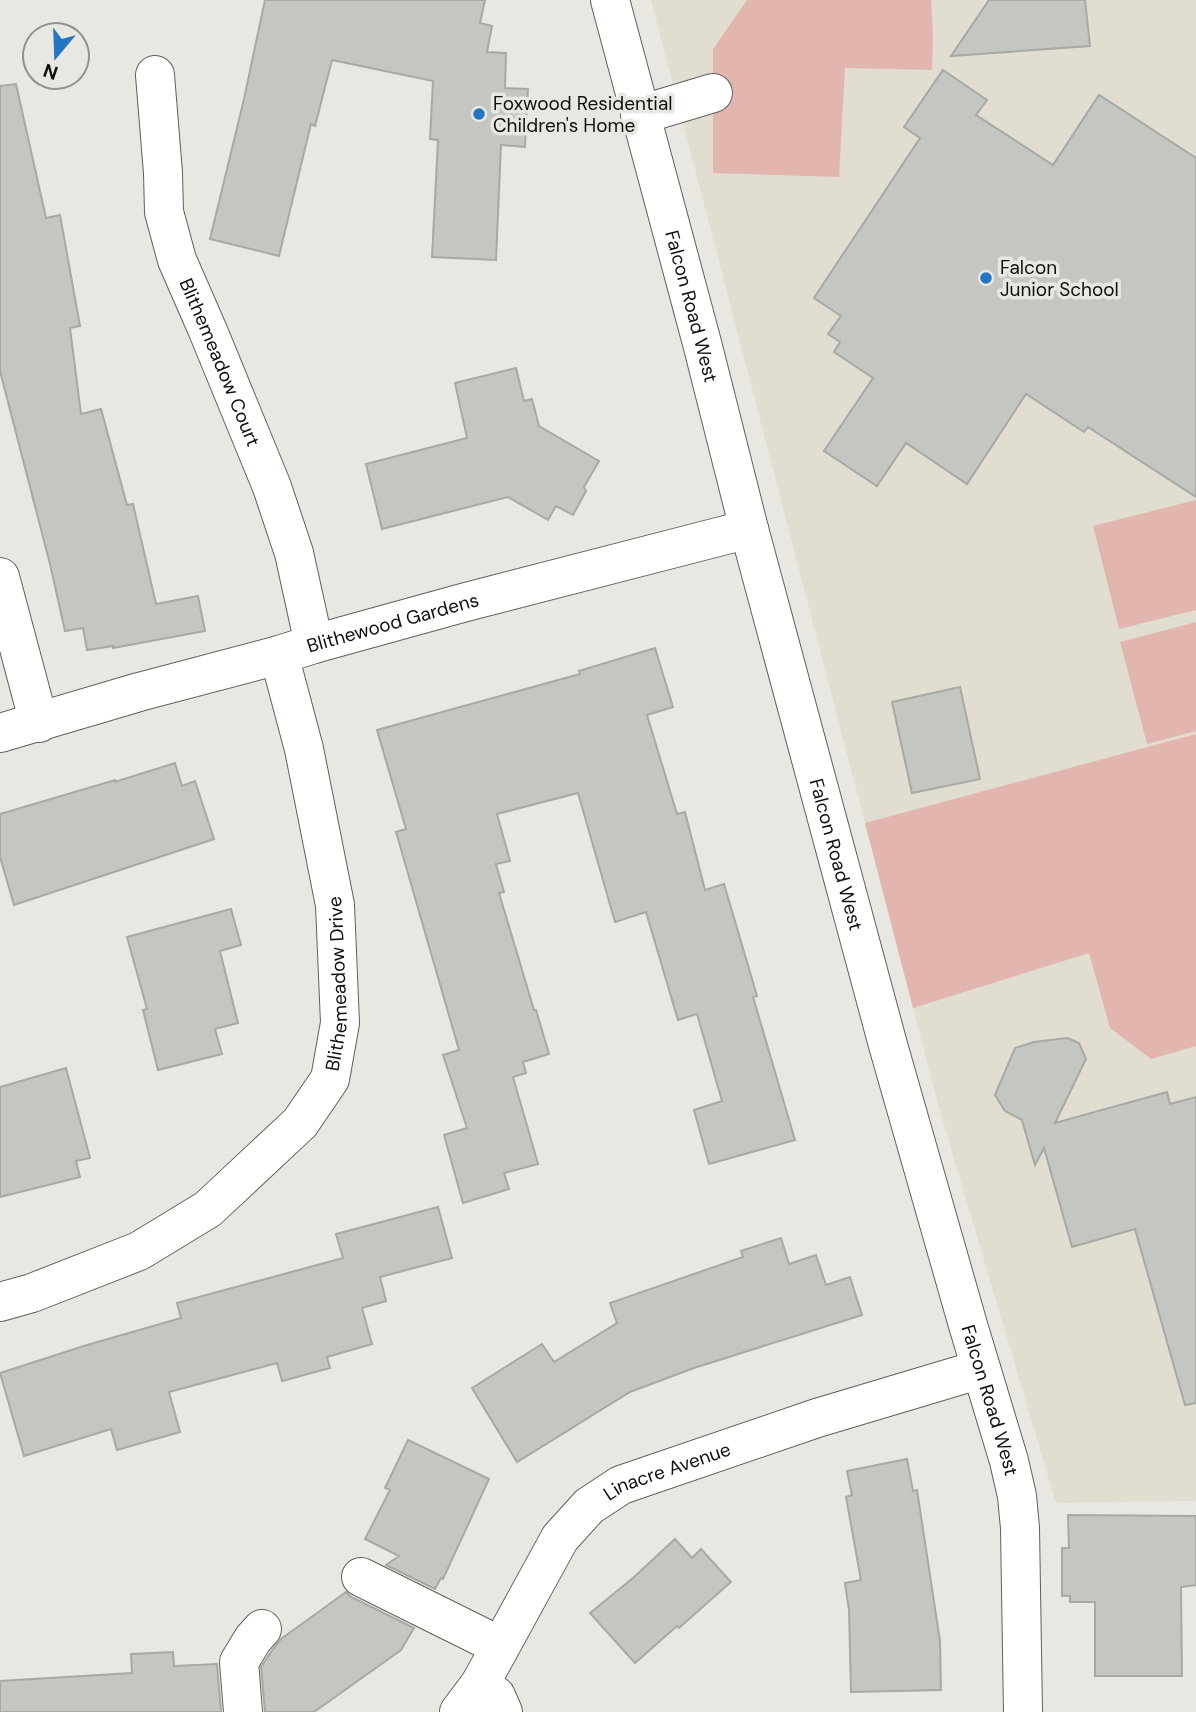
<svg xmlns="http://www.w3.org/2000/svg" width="1196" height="1712" viewBox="0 0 1196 1712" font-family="'DM Sans',sans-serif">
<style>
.built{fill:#e1ddd0}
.green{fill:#e2b6af}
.building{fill:#c4c7c1;stroke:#a7a9a4;stroke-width:2}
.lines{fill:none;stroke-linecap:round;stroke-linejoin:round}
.minor-casing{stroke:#62605b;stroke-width:40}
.minor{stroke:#fff;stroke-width:38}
.poi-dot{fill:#2376c4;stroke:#e9e7e1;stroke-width:2.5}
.labels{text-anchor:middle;stroke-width:7;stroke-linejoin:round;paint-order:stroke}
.poi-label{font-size:19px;fill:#100f0d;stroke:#e9e7e1;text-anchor:start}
.street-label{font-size:19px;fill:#100f0d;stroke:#e9e7e1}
</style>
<rect width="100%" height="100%" fill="#e9e7e1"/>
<path class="built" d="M 651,0 L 1196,0 L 1196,1501 L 1056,1503 L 939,1108 Z"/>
<path class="green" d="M 747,0 L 931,0 L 933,35 L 932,70 L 845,68 L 839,177 L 713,173 L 713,49 Z
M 1196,500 L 1196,610 L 1119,629 L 1093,526 Z
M 1196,622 L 1196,731 L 1147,744 L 1120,642 Z
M 1196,734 L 1196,1046 L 1151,1059 L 1110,1028 L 1089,953 L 913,1008 L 865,823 Z"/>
<path class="building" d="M 265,0 L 485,0 L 480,23 L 492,26 L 487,52 L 506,53 L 505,88 L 528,89 L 525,147 L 501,145 L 496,260 L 432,257 L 438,140 L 430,139 L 433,81 L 332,60 L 315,126 L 311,124 L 279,256 L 210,239 L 244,99 Z
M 989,0 L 1085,0 L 1090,46 L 951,56 Z
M 943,70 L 987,100 L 976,115 L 1053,165 L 1099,95 L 1196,158 L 1196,497 L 1088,427 L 1084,432 L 1026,394 L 967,484 L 906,443 L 877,486 L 824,451 L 873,378 L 834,352 L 840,342 L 828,334 L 841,316 L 814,298 L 920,138 L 904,127 Z
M 16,84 L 46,218 L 60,215 L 80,326 L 70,328 L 81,414 L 101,409 L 127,505 L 133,504 L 156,604 L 198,596 L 205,631 L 113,648 L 113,646 L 87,650 L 83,628 L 65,631 L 50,564 L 0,371 L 0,86 Z
M 516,368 L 524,401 L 532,399 L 539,426 L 599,461 L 584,487 L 586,491 L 573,515 L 556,506 L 548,520 L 508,497 L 382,529 L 366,464 L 467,438 L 455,383 Z
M 655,648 L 673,707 L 647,715 L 677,814 L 685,812 L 705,890 L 724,884 L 757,996 L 753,997 L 795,1140 L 709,1164 L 694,1110 L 722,1101 L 697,1014 L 678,1020 L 646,912 L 615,922 L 578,793 L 497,814 L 510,861 L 496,864 L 504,892 L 499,893 L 534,1010 L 536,1010 L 549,1054 L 523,1062 L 526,1073 L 513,1077 L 538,1164 L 504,1173 L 509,1189 L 463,1203 L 444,1135 L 467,1128 L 443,1055 L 459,1050 L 396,832 L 406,829 L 377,730 L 580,674 L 579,671 Z
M 960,687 L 980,779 L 912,793 L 892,702 Z
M 175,763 L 182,786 L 195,781 L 214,839 L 14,905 L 0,857 L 0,814 L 115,780 L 115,782 Z
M 231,909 L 241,945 L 220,951 L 238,1023 L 215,1029 L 222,1054 L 158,1070 L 143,1010 L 147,1009 L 127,937 Z
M 1067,1038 L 1079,1043 L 1086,1059 L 1055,1123 L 1167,1092 L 1170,1104 L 1196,1097 L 1196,1403 L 1185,1405 L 1135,1229 L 1072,1247 L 1044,1148 L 1035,1165 L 1022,1120 L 1005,1111 L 995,1095 L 1015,1048 L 1034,1042 Z
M 66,1068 L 90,1158 L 76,1161 L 80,1177 L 0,1197 L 0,1087 Z
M 438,1207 L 452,1258 L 380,1277 L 386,1301 L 362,1308 L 372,1344 L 327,1357 L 330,1368 L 282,1381 L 277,1363 L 169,1392 L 180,1432 L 117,1450 L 111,1429 L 24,1456 L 0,1373 L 87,1345 L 181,1318 L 177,1303 L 343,1258 L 336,1234 Z
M 781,1238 L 789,1264 L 816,1255 L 826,1285 L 850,1277 L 862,1315 L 694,1368 L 630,1392 L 517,1462 L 472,1388 L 542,1344 L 554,1362 L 617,1323 L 610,1303 L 743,1257 L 741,1251 Z
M 408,1440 L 489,1479 L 443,1579 L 441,1578 L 435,1589 L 386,1565 L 399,1556 L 365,1539 L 390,1490 L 385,1488 Z
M 907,1459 L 913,1491 L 917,1490 L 940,1641 L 941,1690 L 851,1692 L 849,1610 L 845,1583 L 861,1580 L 846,1497 L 852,1495 L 847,1471 Z
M 1068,1515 L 1196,1516 L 1196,1585 L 1181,1587 L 1182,1676 L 1095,1676 L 1095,1602 L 1070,1602 L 1070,1596 L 1062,1596 L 1062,1548 L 1069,1548 Z
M 675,1539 L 692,1558 L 701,1549 L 731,1582 L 679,1628 L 677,1626 L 635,1663 L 590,1613 L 633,1578 Z
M 346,1592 L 351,1597 L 414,1628 L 401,1650 L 314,1712 L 265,1712 L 261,1667 L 271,1652 L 281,1639 Z
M 173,1652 L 174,1666 L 217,1664 L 221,1712 L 0,1712 L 0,1681 L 132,1673 L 131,1654 Z"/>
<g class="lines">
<g class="minor-casing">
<g id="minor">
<path id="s1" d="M 610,0 L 702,343 L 749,529 L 888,1045 L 968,1325 L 1009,1461 L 1017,1496 L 1020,1528 L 1023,1712"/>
<path id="s2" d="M 155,75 L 163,173 L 164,212 L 177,260 L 208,331 L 272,487 L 294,553 L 314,644"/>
<path d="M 640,115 L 713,93"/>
<path d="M 0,577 L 39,723"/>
<path id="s3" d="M 0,733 L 139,692 L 279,655 L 314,644 L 466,602 L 749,529"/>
<path id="s4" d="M 0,1302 L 32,1293 L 139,1251 L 208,1209 L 300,1123 L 330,1079 L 340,1023 L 335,905 L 304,749 L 279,655"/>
<path d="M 361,1577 L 500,1646"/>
<path d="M 480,1684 L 496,1696 L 503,1712"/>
<path d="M 243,1712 L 239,1662 L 253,1639 L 262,1629"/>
<path id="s5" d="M 459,1712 L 480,1684 L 560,1538 L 589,1506 L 621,1485 L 817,1418 L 981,1369"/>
</g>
</g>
<use href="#minor" class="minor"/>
</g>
<g class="poi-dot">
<circle cx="479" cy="114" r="7"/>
<circle cx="986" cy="278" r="7"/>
</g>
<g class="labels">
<g class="poi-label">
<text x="493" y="110">Foxwood Residential<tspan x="493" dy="22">Children's Home</tspan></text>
<text x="1000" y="274">Falcon<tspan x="1000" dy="22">Junior School</tspan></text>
</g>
<g class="street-label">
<text dy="7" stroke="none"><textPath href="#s1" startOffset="317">Falcon Road West</textPath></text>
<text dy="7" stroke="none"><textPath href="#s2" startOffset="298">Blithemeadow Court</textPath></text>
<text dy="7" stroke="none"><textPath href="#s3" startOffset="408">Blithewood Gardens</textPath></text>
<text dy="7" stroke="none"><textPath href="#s1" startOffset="884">Falcon Road West</textPath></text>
<text dy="7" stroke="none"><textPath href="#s4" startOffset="504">Blithemeadow Drive</textPath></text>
<text dy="7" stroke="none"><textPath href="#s1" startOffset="1451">Falcon Road West</textPath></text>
<text dy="7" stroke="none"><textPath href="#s5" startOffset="331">Linacre Avenue</textPath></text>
</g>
</g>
<g transform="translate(56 56) rotate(199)"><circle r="33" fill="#e9e7e1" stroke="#92918c" stroke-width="2"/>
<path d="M0-5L12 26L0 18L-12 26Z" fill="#2376c4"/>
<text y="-10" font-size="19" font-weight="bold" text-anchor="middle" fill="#100f0d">N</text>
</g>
</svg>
